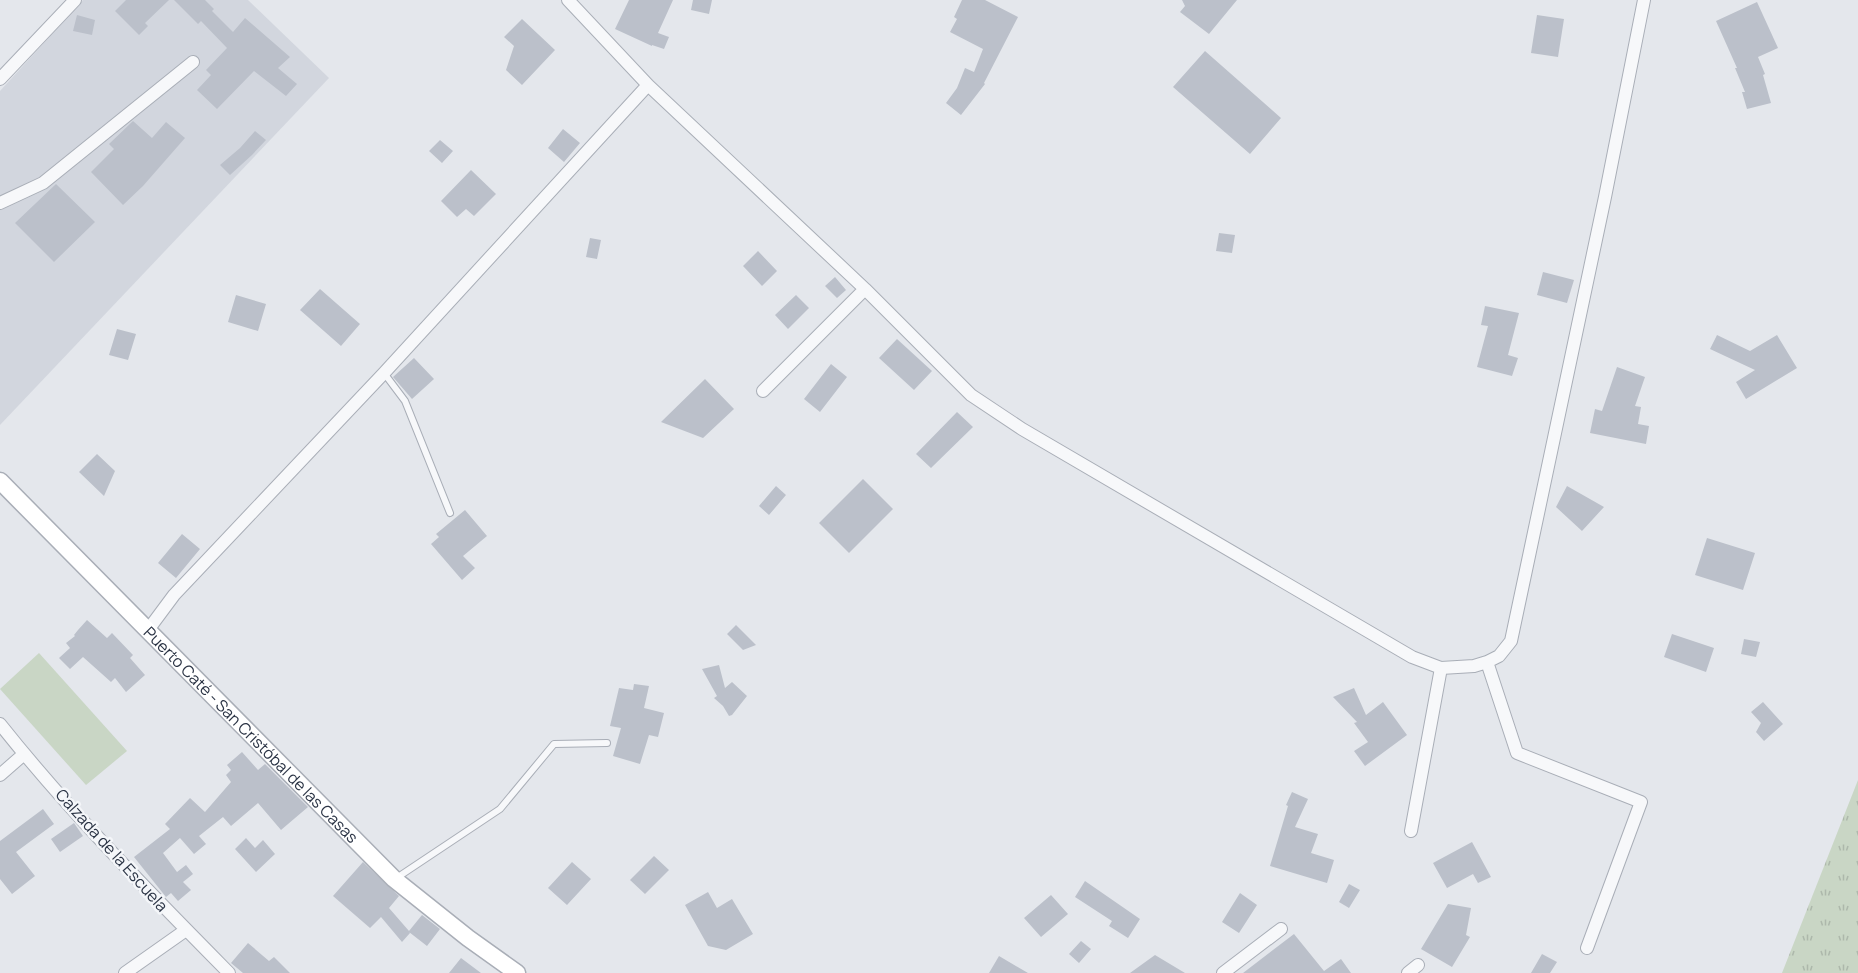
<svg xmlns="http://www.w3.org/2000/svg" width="1858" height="973" viewBox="0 0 1858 973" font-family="Manrope,sans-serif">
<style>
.built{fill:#d2d6de}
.park{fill:url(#park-tufts)}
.pitch{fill:#c9d6c5}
.building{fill:#bbc0ca}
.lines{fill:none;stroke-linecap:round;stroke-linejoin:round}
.lane-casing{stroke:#a9aeb7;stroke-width:8}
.street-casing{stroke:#a9aeb7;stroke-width:14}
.secondary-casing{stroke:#a9aeb7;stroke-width:19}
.lane{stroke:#f7f8fa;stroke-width:6}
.street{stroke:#f7f8fa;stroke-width:12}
.secondary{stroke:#fff;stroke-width:16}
.labels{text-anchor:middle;stroke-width:5;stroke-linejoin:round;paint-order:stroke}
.street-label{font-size:16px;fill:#2b3445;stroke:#f4f6f9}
</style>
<defs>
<pattern id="park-tufts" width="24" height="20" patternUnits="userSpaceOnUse" patternTransform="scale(1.5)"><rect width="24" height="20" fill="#c9d6c5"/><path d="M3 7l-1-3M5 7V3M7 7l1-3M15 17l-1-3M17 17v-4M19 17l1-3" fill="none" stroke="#adb8ab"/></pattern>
</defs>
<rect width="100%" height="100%" fill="#e4e7ec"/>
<path class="built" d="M 83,0 L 248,0 L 329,78 L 0,425 L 0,91 Z"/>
<path class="park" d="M 1858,780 L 1858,973 L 1782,973 Z"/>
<path class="pitch" d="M 39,653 L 127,751 L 86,785 L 0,689 Z"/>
<path class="building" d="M 126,0 L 169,0 L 145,23 L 148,26 L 139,35 L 115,11 Z
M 174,0 L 205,0 L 214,9 L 212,11 L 233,32 L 245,18 L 290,57 L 278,68 L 297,84 L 286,96 L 254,71 L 217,109 L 197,90 L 211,75 L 206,70 L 227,48 L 201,21 L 198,24 Z
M 629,0 L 673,0 L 658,33 L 669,37 L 664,49 L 652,45 L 652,46 L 615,29 Z
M 693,0 L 712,0 L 709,14 L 691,10 Z
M 962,0 L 985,0 L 1018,17 L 984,83 L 985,84 L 961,115 L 946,103 L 957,88 L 965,68 L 974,72 L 983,49 L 950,32 L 957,19 L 954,17 Z
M 1182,0 L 1237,0 L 1209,34 L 1180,12 L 1185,6 Z
M 1757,2 L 1778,48 L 1758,57 L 1765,74 L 1763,75 L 1771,103 L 1747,109 L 1742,92 L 1745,92 L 1735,68 L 1737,68 L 1716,21 Z
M 77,15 L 95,20 L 92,35 L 73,31 Z
M 1537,15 L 1564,19 L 1558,57 L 1531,53 Z
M 522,19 L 555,50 L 522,85 L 506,70 L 514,46 L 504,37 Z
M 1205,51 L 1281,118 L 1250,154 L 1173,87 Z
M 133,121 L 152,138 L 166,122 L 185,138 L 143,186 L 123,205 L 91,172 L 114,149 L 109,144 Z
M 563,129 L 580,143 L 564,162 L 548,148 Z
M 255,131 L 266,140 L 252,155 L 230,175 L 220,165 L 240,148 Z
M 440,140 L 453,151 L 442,163 L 429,151 Z
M 471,170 L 496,194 L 474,216 L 466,209 L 457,217 L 441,201 Z
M 56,184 L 95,222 L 54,262 L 15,223 Z
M 1219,233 L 1235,235 L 1232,253 L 1216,251 Z
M 590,238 L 601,240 L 597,259 L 586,257 Z
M 758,251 L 777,271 L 762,286 L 743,266 Z
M 1543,272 L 1574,280 L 1567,303 L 1537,295 Z
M 835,277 L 846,290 L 837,298 L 825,286 Z
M 320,289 L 360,324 L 341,346 L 300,310 Z
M 236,295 L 266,304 L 258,331 L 228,322 Z
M 796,295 L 809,308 L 788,329 L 775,315 Z
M 1485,306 L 1519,313 L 1508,355 L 1518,358 L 1512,376 L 1477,367 L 1488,326 L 1481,325 Z
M 117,329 L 136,334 L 128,360 L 109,355 Z
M 1717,335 L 1750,351 L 1777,335 L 1797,368 L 1746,399 L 1736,382 L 1755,370 L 1710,349 Z
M 897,339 L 932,371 L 914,390 L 879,358 Z
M 414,358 L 434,379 L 412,399 L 393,377 Z
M 831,364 L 847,377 L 820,412 L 804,399 Z
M 1617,367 L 1645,377 L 1635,406 L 1641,407 L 1638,424 L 1649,426 L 1646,444 L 1590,433 L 1595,409 L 1602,411 Z
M 705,379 L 734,409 L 703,438 L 661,422 Z
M 957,412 L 973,427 L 931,468 L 916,454 Z
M 97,454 L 115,471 L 104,496 L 79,472 Z
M 863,479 L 893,509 L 849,553 L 819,523 Z
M 776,486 L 786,495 L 769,515 L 759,506 Z
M 1567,486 L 1604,507 L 1582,531 L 1556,507 Z
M 465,510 L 487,536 L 463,556 L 475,568 L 462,580 L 431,544 L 439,537 L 436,534 Z
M 182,534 L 200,549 L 176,578 L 158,563 Z
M 1707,538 L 1755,553 L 1743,590 L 1695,575 Z
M 87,620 L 107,638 L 112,633 L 133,655 L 130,658 L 145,675 L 126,692 L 115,678 L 111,682 L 83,657 L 70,669 L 59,658 L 70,648 L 66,643 L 75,636 L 74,635 L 78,630 Z
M 736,625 L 756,645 L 743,650 L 727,634 Z
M 1672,634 L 1714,648 L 1706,672 L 1664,657 Z
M 1744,639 L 1760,642 L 1756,657 L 1741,654 Z
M 719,665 L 725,688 L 732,682 L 747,696 L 732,715 L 729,716 L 723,706 L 714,698 L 717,696 L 702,669 Z
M 634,684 L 649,686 L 644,708 L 664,713 L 658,737 L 649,735 L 640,764 L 613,756 L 621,728 L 610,726 L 619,688 L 633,690 Z
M 1354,688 L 1366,715 L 1383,702 L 1407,735 L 1365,766 L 1354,751 L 1368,742 L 1354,723 L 1357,722 L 1333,697 Z
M 1763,702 L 1783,724 L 1764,741 L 1756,732 L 1761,723 L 1751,712 Z
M 242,752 L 258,770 L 265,764 L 308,807 L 281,830 L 258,803 L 231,826 L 223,817 L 199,836 L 206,844 L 194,854 L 180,838 L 163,853 L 177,872 L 186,865 L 193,874 L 183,882 L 191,890 L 178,901 L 171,893 L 166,897 L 134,857 L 170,829 L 165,824 L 190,798 L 205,812 L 231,782 L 226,775 L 231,770 L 227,765 Z
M 1292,792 L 1308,799 L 1295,827 L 1318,834 L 1311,853 L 1334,860 L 1327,883 L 1270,866 L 1288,806 L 1286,805 Z
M 43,809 L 54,824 L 16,852 L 35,876 L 12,894 L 0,879 L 0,841 Z
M 74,823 L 83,836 L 60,852 L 51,839 Z
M 246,838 L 255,848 L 263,840 L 275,854 L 256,872 L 235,849 Z
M 1472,842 L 1491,877 L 1478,883 L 1473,874 L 1447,888 L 1433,863 Z
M 654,856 L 669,870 L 645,894 L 630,880 Z
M 363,862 L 399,896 L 389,908 L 409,931 L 422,915 L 440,929 L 427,946 L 409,932 L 410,933 L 402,942 L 381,917 L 370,928 L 333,896 Z
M 572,862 L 591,879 L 567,905 L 548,888 Z
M 1085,881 L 1140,919 L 1128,938 L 1109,926 L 1112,921 L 1075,897 Z
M 1349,884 L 1360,890 L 1349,908 L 1339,902 Z
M 708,892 L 717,908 L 732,899 L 753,934 L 726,950 L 708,946 L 685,905 Z
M 1240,893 L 1257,905 L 1239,933 L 1222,922 Z
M 1051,895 L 1068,914 L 1041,937 L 1024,918 Z
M 1448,904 L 1471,908 L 1466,935 L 1470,937 L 1452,967 L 1421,949 Z
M 1294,934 L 1324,971 L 1341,959 L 1351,973 L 1243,973 Z
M 1081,941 L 1091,949 L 1079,963 L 1069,954 Z
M 248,943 L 269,961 L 274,957 L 290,973 L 243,973 L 231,963 Z
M 1542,954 L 1557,962 L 1550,973 L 1531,973 Z
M 1155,955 L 1185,973 L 1130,973 Z
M 999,956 L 1028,973 L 989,973 Z
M 461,958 L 481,973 L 449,973 Z"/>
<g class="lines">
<g class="lane-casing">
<path id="lane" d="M 384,373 L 405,401 L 450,513
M 395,879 L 500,809 L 554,744 L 607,743"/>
</g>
<g class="street-casing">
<path id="street" d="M 568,0 L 648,85 L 865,289 L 971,395 L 1022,429 L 1412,657 L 1441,668 L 1474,666 L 1487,662 L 1499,656 L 1511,641 L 1605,197 L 1644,0
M 0,79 L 75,0
M 0,203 L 43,183 L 193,62
M 763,391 L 865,289
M 148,630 L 174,595 L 384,373 L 648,85
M 1487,662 L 1517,753 L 1641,802 L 1587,948
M 0,724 C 70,812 150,893 229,973
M 0,775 L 24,754
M 1411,831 L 1441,668
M 125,973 L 186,930
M 1223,973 L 1281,929
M 1408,973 L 1418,965"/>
</g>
<g class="secondary-casing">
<g id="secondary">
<path id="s1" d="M 0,481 L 394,879 L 468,938 L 517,973"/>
</g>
</g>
<use href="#lane" class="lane"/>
<use href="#street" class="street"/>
<use href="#secondary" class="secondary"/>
</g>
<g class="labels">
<g class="street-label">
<text dy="6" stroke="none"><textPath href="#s1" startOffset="357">Puerto Caté - San Cristóbal de las Casas</textPath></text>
<text transform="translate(112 850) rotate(48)" y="6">Calzada de la Escuela</text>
</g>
</g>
</svg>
